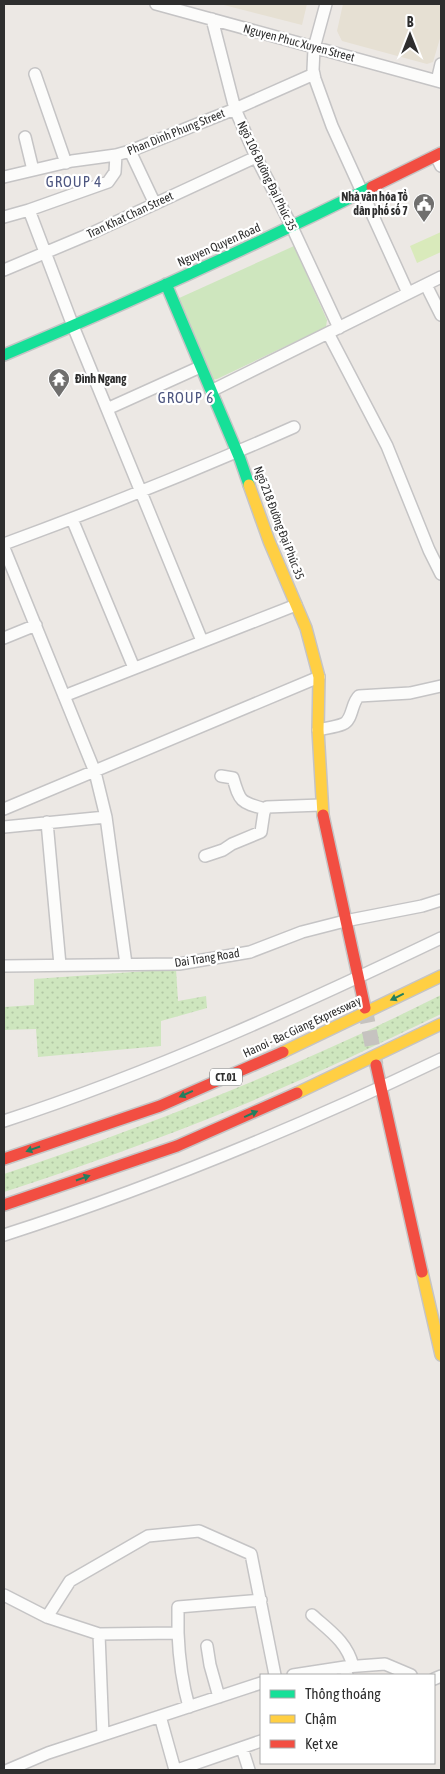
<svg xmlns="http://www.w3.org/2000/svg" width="445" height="1774" viewBox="0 0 445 1774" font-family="'Asap Condensed',sans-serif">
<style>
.education{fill:#e6e0d3}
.grass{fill:url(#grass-dots)}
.park{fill:#cee6be}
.pitch{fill:#d9eabb}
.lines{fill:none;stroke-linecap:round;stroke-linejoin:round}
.secondary-tunnel{stroke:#c6c3c0;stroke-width:15;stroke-dasharray:15 8;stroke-linecap:butt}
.street-casing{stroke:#c5c4c5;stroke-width:14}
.fast-casing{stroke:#c5c4c5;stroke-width:14}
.slow-casing{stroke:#c5c4c5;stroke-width:14}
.jam-casing{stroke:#c5c4c5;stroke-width:14}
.street{stroke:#fcfcfb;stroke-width:11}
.fast{stroke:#16e098;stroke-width:11}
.slow{stroke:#ffcf43;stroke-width:11}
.jam{stroke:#f24e42;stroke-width:11}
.oneway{fill:#237e5e}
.labels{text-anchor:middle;stroke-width:4.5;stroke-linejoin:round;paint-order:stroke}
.shield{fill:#fff;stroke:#6d6d6d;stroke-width:1}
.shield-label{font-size:11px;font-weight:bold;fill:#2e2e2e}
.street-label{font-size:12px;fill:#2e2e2e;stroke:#fff}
.poi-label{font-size:12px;font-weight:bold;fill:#2e2e2e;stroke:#fff;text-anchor:end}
.quarter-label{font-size:15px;letter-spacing:1px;fill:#4d5680;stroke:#fff}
</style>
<defs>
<pattern id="grass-dots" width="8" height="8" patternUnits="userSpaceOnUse" patternTransform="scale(1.25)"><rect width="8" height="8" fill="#cee6be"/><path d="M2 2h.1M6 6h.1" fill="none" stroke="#b1c6a4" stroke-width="1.8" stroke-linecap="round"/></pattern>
</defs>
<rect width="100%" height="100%" fill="#ece8e4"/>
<path class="education" d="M 220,4 L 307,4 L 302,25 Z
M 343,4 L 441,4 L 441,35 L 433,62 L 427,64 L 342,41 L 337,31 Z"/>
<path class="grass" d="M 176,969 L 178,1001 L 206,996 L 207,1008 L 161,1021 L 161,1046 L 38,1057 L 36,1029 L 4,1030 L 4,1007 L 34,1005 L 34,979 Z
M 441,995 L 441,1014 C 373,1047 305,1079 235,1108 C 159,1139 81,1167 4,1192 L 4,1174 C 154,1124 300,1066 441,995 Z"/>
<path class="park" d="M 294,246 L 327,320 L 326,327 L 217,379 L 212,380 L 177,299 Z"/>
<path class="pitch" d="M 441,232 L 441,252 L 417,263 L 410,246 Z"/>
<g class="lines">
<path class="secondary-tunnel" d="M 365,1008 L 376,1065"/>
<g class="street-casing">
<path id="street" d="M 156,4 L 441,82
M 326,4 L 314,48 L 313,70 L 315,79 L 332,126 L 408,293
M 212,19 L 235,109 L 256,157 L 292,227 L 339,328
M 35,74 L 66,163
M 437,81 L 441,64
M 25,137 L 33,170
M 130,151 L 155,204
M 436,156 L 441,166
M 4,177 L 72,161 L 116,155 L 130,151 L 235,109 L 314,74
M 29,210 L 73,326 L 202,641
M 4,217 L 29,210 L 108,182 L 115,172 L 116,155
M 4,270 L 92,233 L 256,157
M 426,285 L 441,315
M 328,333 L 387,446 L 429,550 L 441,574
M 211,391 L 441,277
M 107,409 L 200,367
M 72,519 L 134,668
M 4,544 C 102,508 199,469 294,427
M 4,548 L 95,772 L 106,817 L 126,964
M 4,638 L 36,625
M 64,696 L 296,605
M 318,730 C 326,728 336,727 343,724 C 353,720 351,703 359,696 L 410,693 L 441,686
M 221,776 L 233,778 C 240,802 240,802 265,809
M 4,809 L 319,677
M 47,822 L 60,965
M 4,827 L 106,817
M 205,856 L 223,850 L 232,844 L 261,832 L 264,812 L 267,807 L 321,805
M 4,966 L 179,964 L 250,952 L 302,932 L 345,921 L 422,906 L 441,900
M 4,1121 C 154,1072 299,1006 441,938
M 4,1235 C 154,1187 299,1127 441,1059
M 4,1595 L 47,1617 L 99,1634 L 178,1633 L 178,1607 L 261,1600
M 312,1615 C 330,1631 347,1642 353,1666
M 47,1617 L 70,1581 L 148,1536 L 199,1531 L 251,1554 L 275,1675
M 178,1633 C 179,1659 182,1682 189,1707
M 99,1634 L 103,1735
M 207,1646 L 210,1665 L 219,1697
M 293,1675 L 345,1667
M 347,1675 L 345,1667 L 385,1664 L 411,1675
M 434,1679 L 441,1676
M 160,1716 L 175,1770
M 242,1748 L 249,1770
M 8,1770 L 48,1753 L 261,1683
M 177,1770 L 261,1741"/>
</g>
<g class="fast-casing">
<path id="fast" d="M 166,284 L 240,459 L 249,485
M 4,355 C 128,303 251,247 372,187"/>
</g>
<g class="slow-casing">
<path id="slow" d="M 249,485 L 269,541 L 306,628 L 319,677 L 318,730 L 323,815
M 283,1052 L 441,976
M 297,1093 L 441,1024
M 422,1272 L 441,1355"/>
</g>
<g class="jam-casing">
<path id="jam" d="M 372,187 L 441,153
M 323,815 L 365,1008
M 376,1065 L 422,1272
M 4,1159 L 160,1106 L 283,1052
M 4,1205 L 177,1146 L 297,1093"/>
</g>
<use href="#street" class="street"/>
<use href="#fast" class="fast"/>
<use href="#slow" class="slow"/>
<use href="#jam" class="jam"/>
</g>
<defs><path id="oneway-solid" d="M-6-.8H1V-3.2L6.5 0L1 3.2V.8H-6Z" transform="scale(1.25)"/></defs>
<g class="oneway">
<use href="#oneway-solid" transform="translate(397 997) rotate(154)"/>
<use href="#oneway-solid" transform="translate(186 1094) rotate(156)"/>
<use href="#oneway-solid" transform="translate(251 1114) rotate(-24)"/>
<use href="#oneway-solid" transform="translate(33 1149) rotate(161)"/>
<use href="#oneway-solid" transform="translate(83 1178) rotate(-19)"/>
</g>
<defs>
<g id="civic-pin" transform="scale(1.125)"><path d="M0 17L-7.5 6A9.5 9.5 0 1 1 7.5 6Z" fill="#706f6e" stroke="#fff"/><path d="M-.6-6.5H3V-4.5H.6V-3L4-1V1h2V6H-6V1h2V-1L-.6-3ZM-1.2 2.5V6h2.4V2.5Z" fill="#fff"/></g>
<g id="temple-pin" transform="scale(1.125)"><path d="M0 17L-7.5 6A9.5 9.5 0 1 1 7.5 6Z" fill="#706f6e" stroke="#fff"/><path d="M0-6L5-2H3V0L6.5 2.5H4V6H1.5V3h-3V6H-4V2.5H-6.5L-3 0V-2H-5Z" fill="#fff"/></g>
</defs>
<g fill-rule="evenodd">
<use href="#civic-pin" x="424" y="204"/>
<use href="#temple-pin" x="59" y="379"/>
</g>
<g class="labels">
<rect class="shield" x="210" y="1068.5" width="32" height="17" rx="4"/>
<g class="shield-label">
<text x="226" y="1081">CT.01</text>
</g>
<g class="street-label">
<text transform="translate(299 43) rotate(15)" y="4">Nguyen Phuc Xuyen Street</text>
<text transform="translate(176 132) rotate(-22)" y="4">Phan Dinh Phung Street</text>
<text transform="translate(267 176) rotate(64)" y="4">Ngõ 106 Đường Đại Phúc 35</text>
<text transform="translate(130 215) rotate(-25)" y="4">Tran Khat Chan Street</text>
<text transform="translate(219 245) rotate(-24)" y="4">Nguyen Quyen Road</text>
<text transform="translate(279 523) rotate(69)" y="4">Ngõ 218 Đường Đại Phúc 35</text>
<text transform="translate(207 958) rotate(-9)" y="4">Dai Trang Road</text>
<text transform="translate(302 1027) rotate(-25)" y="4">Hanoi - Bac Giang Expressway</text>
</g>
<g class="poi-label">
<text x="408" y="201">Nhà văn hóa Tổ<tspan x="408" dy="14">dân phố số 7</tspan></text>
<text x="75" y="383" text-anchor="start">Đình Ngang</text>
</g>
<g class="quarter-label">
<text x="74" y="187">GROUP 4</text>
<text x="186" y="403">GROUP 6</text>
</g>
</g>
<rect width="445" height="1774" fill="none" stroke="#2e2e2e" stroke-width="10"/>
<rect x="260" y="1674" width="175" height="90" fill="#ffffff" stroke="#ababab"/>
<rect x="270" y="1690" width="25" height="8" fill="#16e098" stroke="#ababab"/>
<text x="305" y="1699" font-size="15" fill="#2e2e2e">Thông thoáng</text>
<rect x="270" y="1715" width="25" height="8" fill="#ffcf43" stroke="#ababab"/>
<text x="305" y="1724" font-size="15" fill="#2e2e2e">Chậm</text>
<rect x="270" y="1740" width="25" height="8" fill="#f24e42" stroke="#ababab"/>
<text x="305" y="1749" font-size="15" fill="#2e2e2e">Kẹt xe</text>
<g transform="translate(410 35)" stroke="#ffffff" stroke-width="4" paint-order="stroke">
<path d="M0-4L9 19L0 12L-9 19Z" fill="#2e2e2e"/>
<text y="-8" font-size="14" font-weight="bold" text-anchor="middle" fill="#2e2e2e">B</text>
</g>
</svg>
